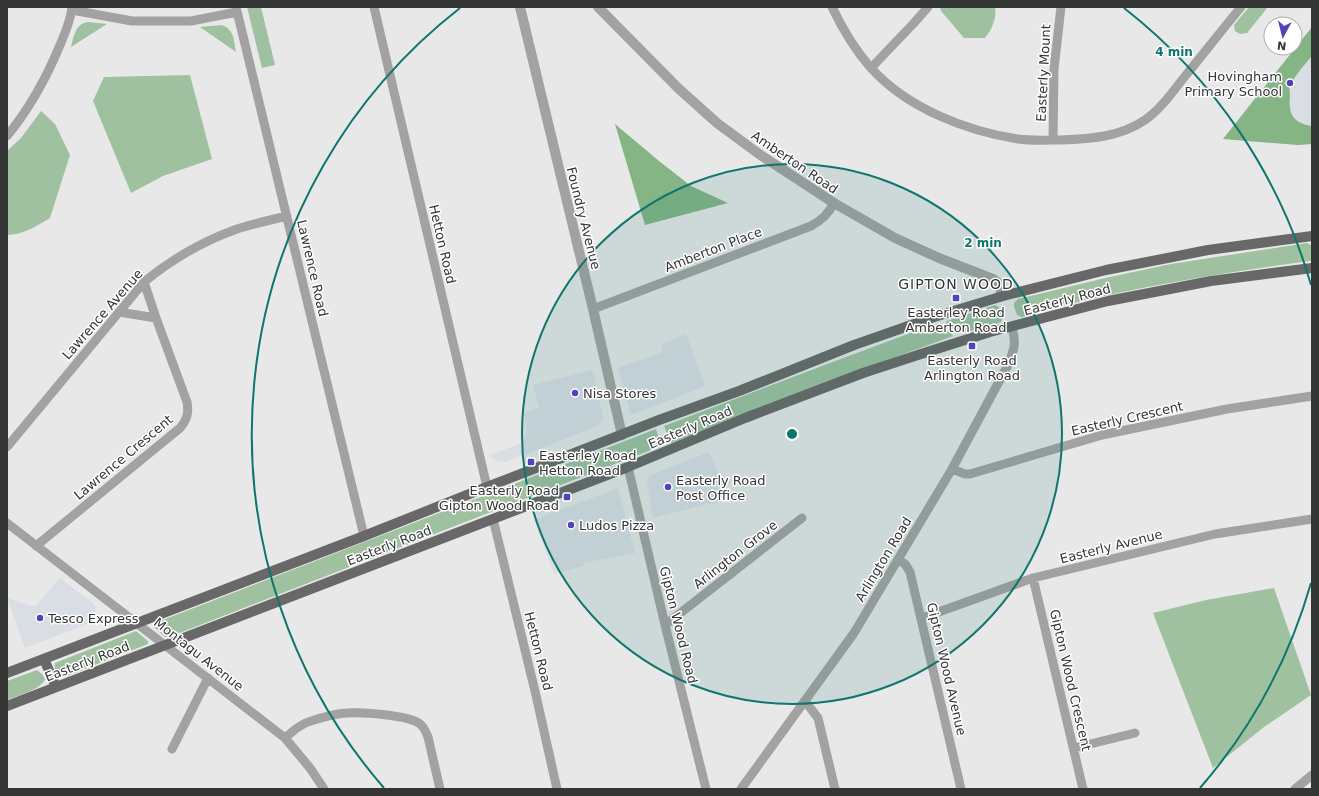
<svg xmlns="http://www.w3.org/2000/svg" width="1319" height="796" viewBox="0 0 1319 796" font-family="'DejaVu Sans',sans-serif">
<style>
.built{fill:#d9dde4}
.green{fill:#9fc19f}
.forest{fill:#85b485}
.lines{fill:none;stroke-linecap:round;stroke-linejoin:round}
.minor{stroke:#a3a2a2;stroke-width:9}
.tertiary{stroke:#a3a2a2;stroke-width:10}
.primary{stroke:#696868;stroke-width:10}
.ring{fill:none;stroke:#0f766e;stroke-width:2}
.poi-dot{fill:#5144bb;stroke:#fff;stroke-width:1.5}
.labels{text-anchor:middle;stroke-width:3;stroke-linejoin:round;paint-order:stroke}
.street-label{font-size:13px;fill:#343535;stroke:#fff}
.poi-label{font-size:13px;fill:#343535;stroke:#fff;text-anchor:start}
.neighbourhood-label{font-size:14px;letter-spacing:1px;fill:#343535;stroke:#fff}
.centre{fill:#0f766e;stroke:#fff;stroke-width:2}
.ring-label{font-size:12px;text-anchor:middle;font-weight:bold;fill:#0f766e;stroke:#fff;stroke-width:3;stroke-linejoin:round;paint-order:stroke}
</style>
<rect width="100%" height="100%" fill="#e8e8e9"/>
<path class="built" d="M 1312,27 L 1312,144 L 1298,145 L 1223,139 Z
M 686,334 L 705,386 L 631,415 L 618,368 L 663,352 L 661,344 Z
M 593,370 L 603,417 L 599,425 L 506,462 L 497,461 L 493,458 L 490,455 L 517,445 L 522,442 L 526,437 L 527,430 L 527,424 L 524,412 L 539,408 L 533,385 Z
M 709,452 L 729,499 L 653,518 L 647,483 L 648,478 L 651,475 Z
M 618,488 L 635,553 L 583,563 L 584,566 L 554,574 L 534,520 Z
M 60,578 L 93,603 L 96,608 L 94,619 L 90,623 L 25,648 L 7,598 L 35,607 Z"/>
<path class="green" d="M 247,7 L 261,7 L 275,65 L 262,68 Z
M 940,7 L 995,7 C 997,17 992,30 985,38 L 964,38 L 941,11 Z
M 1249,7 L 1268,7 L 1247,33 L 1240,34 L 1235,31 L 1234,25 Z
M 88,22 L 107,24 L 71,47 C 74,36 75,24 88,22 Z
M 221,25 C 234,28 234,41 236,52 L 200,27 Z
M 190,75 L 212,159 L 163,176 L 131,193 L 93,101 L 104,77 Z
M 41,111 L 55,124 L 70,155 L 50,218 C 37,226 22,235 7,235 L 7,151 L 21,138 Z
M 1307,243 L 1311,245 L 1312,260 L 1310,261 C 1213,274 1116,290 1022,317 L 1017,315 L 1014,306 L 1014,303 L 1018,299 L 1105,278 L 1171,264 Z
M 995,305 L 999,307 L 1002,318 L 1001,322 L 998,323 L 964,333 L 946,325 L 946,322 L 947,321 Z
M 932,325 L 951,333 L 953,336 L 833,380 L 671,443 L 664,426 L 830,363 Z
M 656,429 L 661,446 L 169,637 L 165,637 L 154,627 L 155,623 Z
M 1274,588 L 1311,695 L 1264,727 L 1213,768 L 1153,613 L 1206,600 Z
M 136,631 L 148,641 L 148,644 L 64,677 L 59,677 C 55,673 54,669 55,663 Z
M 37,670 L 42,674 L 45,679 C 41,690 18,695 7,700 L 7,681 Z"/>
<path class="forest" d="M 1312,27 L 1312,56 C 1305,64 1294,76 1290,87 C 1289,89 1290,93 1290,96 C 1288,115 1294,123 1312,126 L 1312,144 L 1298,145 L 1223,139 Z
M 615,124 L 659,161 L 691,186 L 728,203 L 645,225 Z"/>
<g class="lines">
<path class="minor" d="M 236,7 L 364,536
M 374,7 L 487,487
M 832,7 C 842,28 855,50 871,68 C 907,108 966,131 1018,139 C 1032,141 1047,140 1061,140 C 1090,139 1120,137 1145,120 C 1161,109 1173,91 1186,75 C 1204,53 1222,30 1241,7
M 72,10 L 132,21 L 191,21 L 237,12
M 871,68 L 913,24 L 928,7
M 7,136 C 30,108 46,79 60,45 C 65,33 71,20 72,7
M 1053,140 L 1054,69 L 1061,7
M 593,309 L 811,226 C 822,220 828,214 834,203
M 119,312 L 156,318
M 7,447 L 144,282 C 172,259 203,241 237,229 C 253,224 270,220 287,216
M 628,467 L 665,625 L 706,789
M 952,469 L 965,474 L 970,474 L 1102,435 L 1227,409 L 1312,396
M 493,519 L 535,691 L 557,789
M 7,523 L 285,738 L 310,768 L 324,789
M 36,546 L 180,428 C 187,420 189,413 187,402 L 156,318 L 144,282
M 898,560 L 905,564 L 910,572 L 961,789
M 1033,578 L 1083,789
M 922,618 L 1033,578 L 1215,534 L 1312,519
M 665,625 L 802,518
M 805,701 L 818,718 L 835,789
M 285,738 C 294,730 302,723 314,720 C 324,717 337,713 347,713 C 362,712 409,715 420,724 C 424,727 426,732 428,737 L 440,789
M 1074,748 L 1135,733
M 172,749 L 208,678
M 741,789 L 854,633 L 952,469 L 1009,363 C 1015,346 1016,344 1012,327
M 1295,789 L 1312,775"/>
<path class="tertiary" d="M 520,7 L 593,309 L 622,435
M 598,7 L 678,88 L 717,123 L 759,154 L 834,203 L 895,238 L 939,258 L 993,279 L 997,282 L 1003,296"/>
<path class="primary" d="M 44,659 L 56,687
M 7,673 L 364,536 L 487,487 L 659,420 L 739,391 L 854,345 L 934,317 L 1003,296 L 1106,270 L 1208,250 L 1312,236
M 7,706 L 628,467 L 745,418 L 863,373 L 921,354 L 990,332 L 1108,301 L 1211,281 L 1312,268"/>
</g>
<circle cx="792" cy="434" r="270" fill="#0f766e" fill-opacity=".12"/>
<g class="ring">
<circle cx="792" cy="434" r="270"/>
<path d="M1311 583A540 540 0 0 1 1200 788M384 788A540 540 0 0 1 460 8M1124 8A540 540 0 0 1 1311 285"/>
</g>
<g class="poi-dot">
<circle cx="1290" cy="83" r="4"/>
<rect x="952" y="294" width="8" height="8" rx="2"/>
<rect x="968" y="342" width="8" height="8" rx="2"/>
<circle cx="575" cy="393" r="4"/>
<rect x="527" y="458" width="8" height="8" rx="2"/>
<circle cx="668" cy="487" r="4"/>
<rect x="563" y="493" width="8" height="8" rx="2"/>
<circle cx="571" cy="525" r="4"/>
<circle cx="40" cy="618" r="4"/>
</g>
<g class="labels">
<g class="street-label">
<text transform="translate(1043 73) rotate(-87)" y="5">Easterly Mount</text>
<text transform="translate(795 162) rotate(34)" y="5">Amberton Road</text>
<text transform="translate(584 218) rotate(76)" y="5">Foundry Avenue</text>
<text transform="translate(443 244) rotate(77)" y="5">Hetton Road</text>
<text transform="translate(713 249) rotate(-21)" y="5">Amberton Place</text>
<text transform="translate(313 268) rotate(77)" y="5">Lawrence Road</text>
<text transform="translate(1067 299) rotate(-15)" y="5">Easterly Road</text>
<text transform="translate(102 314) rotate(-49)" y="5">Lawrence Avenue</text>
<text transform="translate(1127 418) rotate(-13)" y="5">Easterly Crescent</text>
<text transform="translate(690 427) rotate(-23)" y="5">Easterly Road</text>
<text transform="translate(123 457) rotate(-40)" y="5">Lawrence Crescent</text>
<text transform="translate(389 545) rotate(-21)" y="5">Easterly Road</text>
<text transform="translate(1111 546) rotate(-14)" y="5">Easterly Avenue</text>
<text transform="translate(735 554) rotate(-38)" y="5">Arlington Grove</text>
<text transform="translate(883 559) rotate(-59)" y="5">Arlington Road</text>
<text transform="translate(679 625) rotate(76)" y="5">Gipton Wood Road</text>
<text transform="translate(539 651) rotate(76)" y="5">Hetton Road</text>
<text transform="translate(199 654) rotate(38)" y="5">Montagu Avenue</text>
<text transform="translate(87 661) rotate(-21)" y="5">Easterly Road</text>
<text transform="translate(947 669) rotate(77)" y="5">Gipton Wood Avenue</text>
<text transform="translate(1071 680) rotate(77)" y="5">Gipton Wood Crescent</text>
</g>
<g class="poi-label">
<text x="1282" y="81" text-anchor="end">Hovingham<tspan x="1282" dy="15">Primary School</tspan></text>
<text x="956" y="317" text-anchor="middle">Easterley Road<tspan x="956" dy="15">Amberton Road</tspan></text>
<text x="972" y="365" text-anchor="middle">Easterly Road<tspan x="972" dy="15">Arlington Road</tspan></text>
<text x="583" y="398">Nisa Stores</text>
<text x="539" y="460">Easterley Road<tspan x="539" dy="15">Hetton Road</tspan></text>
<text x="676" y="485">Easterly Road<tspan x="676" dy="15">Post Office</tspan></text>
<text x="559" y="495" text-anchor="end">Easterly Road<tspan x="559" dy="15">Gipton Wood Road</tspan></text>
<text x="579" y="530">Ludos Pizza</text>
<text x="48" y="623">Tesco Express</text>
</g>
<g class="neighbourhood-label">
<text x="956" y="289">GIPTON WOOD</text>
</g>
</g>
<circle cx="792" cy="434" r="6" class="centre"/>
<g class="ring-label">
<text x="1174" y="56">4 min</text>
<text x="983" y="247">2 min</text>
</g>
<rect width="1319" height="796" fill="none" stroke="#343535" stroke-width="16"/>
<g transform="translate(1283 36) rotate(187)"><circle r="19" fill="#ffffff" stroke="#aeaeae"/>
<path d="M0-3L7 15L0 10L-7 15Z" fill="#5144bb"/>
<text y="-6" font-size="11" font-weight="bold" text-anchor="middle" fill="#343535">N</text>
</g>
</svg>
